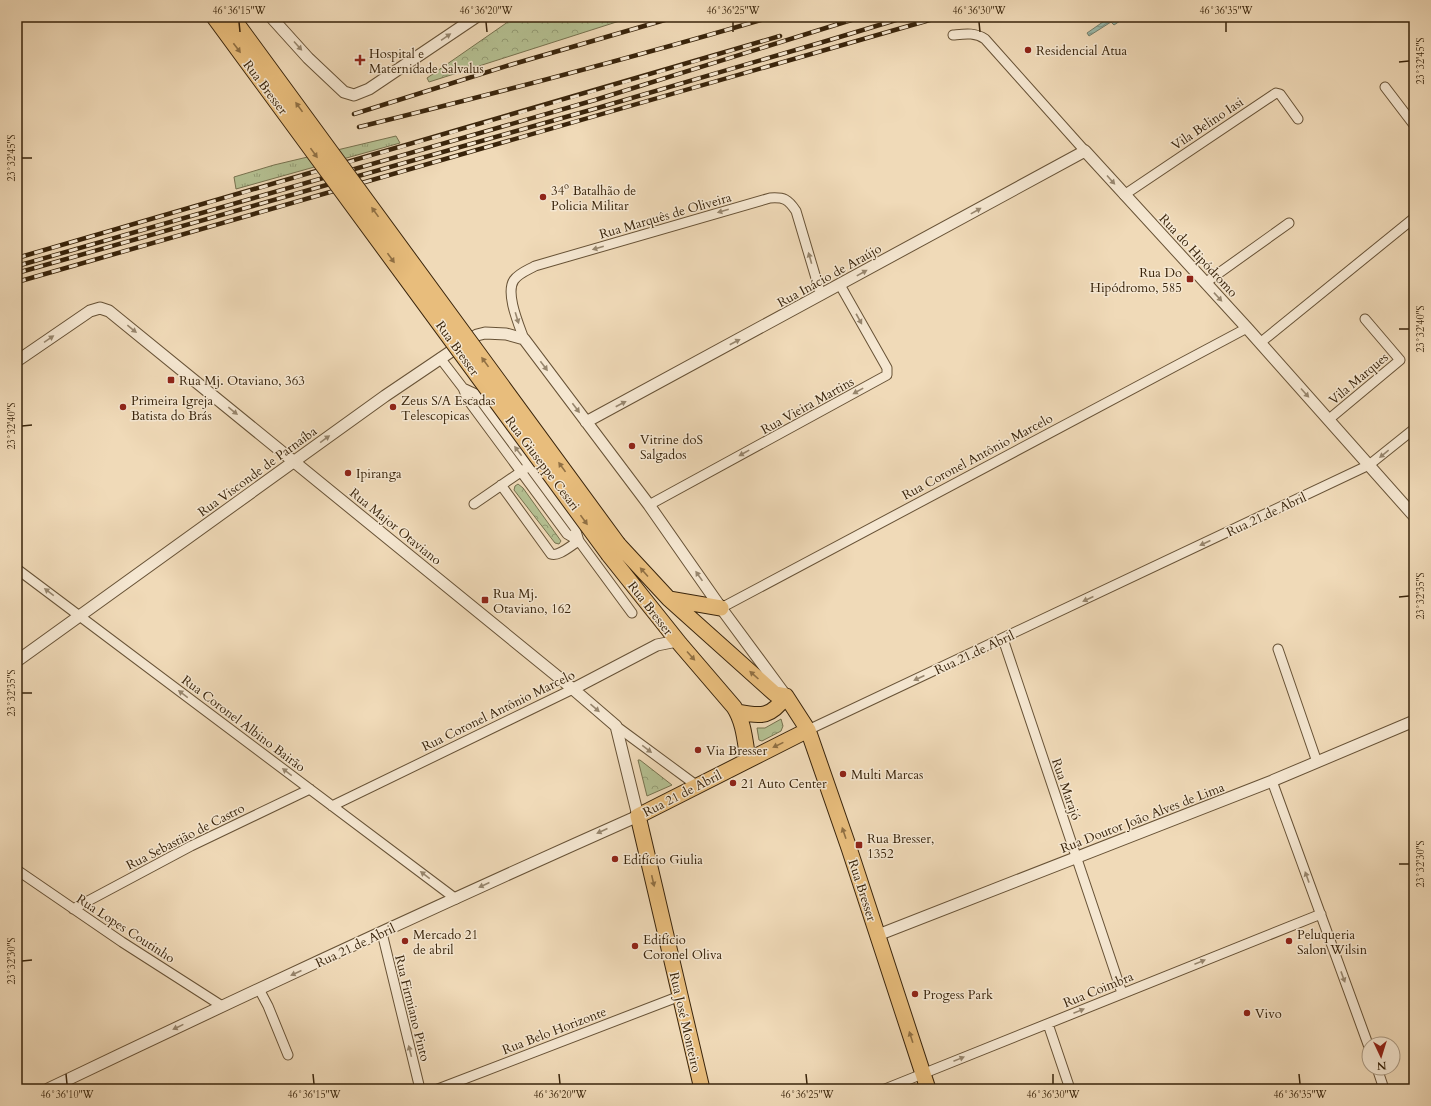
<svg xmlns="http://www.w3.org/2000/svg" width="1431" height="1106" viewBox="0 0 1431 1106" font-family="Cardo,serif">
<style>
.grass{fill:url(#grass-tufts);stroke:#77724f}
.forest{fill:url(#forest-crowns);stroke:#77724f}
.water{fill:url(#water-waves);stroke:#737f6c}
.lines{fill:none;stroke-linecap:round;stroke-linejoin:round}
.minor-casing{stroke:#675236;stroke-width:11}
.tertiary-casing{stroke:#675236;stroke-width:13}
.primary-casing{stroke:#39240b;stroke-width:17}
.minor{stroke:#f5e7d1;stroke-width:9}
.tertiary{stroke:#f5e7d1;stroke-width:11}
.primary{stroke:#e8bd7c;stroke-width:15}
.rail-casing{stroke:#39240b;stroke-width:4.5}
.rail{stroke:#f5e7d1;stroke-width:3;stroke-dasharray:9;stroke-linecap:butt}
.primary-bridge-casing{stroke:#39240b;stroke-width:17;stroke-linecap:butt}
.primary-bridge{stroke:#e8bd7c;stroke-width:15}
.oneway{fill:#97866e}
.oneway2{fill:#907044}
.ticks{fill:none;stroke:#39240b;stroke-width:1.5}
.poi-dot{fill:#8f2418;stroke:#f5e7d1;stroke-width:1.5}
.labels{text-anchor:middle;stroke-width:3;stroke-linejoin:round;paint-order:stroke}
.poi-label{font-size:13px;fill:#39240b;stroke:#f5e7d1;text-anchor:start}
.street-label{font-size:13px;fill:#39240b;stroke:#f5e7d1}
.neatline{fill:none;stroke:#39240b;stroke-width:1.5}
.ticks-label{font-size:10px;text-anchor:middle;fill:#39240b}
</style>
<defs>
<pattern id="grass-tufts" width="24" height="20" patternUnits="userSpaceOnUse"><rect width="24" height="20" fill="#b5c193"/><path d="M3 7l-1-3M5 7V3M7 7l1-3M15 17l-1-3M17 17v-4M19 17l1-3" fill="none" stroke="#949d76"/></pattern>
<pattern id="forest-crowns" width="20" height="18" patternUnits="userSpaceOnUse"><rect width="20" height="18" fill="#b5c193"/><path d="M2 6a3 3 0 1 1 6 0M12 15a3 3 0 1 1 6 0" fill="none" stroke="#949d76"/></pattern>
<pattern id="water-waves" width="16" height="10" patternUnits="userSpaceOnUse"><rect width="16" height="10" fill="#9abbad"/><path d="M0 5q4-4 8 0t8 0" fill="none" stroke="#7f988b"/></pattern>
</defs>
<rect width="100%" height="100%" fill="#f0dab8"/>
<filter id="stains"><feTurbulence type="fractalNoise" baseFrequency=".005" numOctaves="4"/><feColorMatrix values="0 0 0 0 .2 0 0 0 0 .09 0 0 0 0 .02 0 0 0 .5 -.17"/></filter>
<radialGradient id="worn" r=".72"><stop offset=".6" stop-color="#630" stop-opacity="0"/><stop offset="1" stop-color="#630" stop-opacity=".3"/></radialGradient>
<path class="grass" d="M 396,136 L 400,143 L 236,189 L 234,177 L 274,165 Z"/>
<path class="forest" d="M 515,17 L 632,17 L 429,82 L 427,78 Z
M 518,484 L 523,488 L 561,541 L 559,544 L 555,543 L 514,490 L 515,486 Z
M 781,719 L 783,726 L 781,731 L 762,741 L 759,740 L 757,728 L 765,728 Z
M 638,760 L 640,760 L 672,785 L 647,796 Z"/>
<path class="water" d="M 1110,17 L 1126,17 L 1114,25 L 1111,22 L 1089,36 L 1087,33 Z"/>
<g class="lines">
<g class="minor-casing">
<path id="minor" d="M 953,35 C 964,34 975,32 985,39 L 1085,151
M 1385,87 L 1414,125
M 1124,195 L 1276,93 L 1280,94 L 1298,119
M 1205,283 L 1289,223
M 524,339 C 519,325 505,293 514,280 C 519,273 528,270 535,266 L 770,198 C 784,197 788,199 796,211 L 821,295
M 1260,343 L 1414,218
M 440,358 L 463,388 L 468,400 L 567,534 L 579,541 L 632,613
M 463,388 L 476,394 L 575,528 L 579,541
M 1328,420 L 1400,360 L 1365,319
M 501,485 L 551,554 C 559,557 571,545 579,541
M 474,504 L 525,469
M 649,505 L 887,375 L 887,368 L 840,285
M 17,569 L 456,899
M 721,608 L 1247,328
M 1003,639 L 1122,993
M 1278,649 L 1317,762
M 616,726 L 696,785
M 808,730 L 1369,465 L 1414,429
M 1272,781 L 1369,1047
M 332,806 L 573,689
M 17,870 L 122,942 L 222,1006
M 73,909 L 191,846 L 310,789
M 382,933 L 420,1089
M 259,989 L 268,1006 L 288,1055
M 1048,1024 L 1070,1089
M 1377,1068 L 1384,1089
M 438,1089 L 680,996
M 885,1089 L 1321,914"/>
</g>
<g class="tertiary-casing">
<path id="tertiary" d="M 271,17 L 308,58 L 344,92 L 354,95 L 369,89 L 476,17
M 17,361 L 90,311 L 100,308 L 109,311 L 573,689 L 616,726 L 638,816 C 440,904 244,995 48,1089
M 586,422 L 1085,151 L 1247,328 L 1414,516
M 17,661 L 385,396 L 462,344 L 477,335 L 485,333 L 506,334 L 524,339 L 649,505 L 721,608 L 786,696
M 573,689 L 657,645 L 677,641
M 878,935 L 1272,781 L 1414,721"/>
</g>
<g class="primary-casing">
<path id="primary" d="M 618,544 L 669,599 L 775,694 L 786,696 L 808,730 L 849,848 L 928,1089
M 609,555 L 680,644 L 734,707 C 744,722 745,742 748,759
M 669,599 L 721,608
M 738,712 C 762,717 771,717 786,696
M 702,1089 L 638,816 L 808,730"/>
</g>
<use href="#minor" class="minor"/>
<use href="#tertiary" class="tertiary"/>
<use href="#primary" class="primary"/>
<g class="rail-casing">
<path id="rail" d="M 354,114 L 510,65 L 675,17
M 359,127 C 497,93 635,57 771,17
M 17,258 C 271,184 526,112 780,36
M 17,266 L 595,100 L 861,17
M 17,273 L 601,107 L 823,42 L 906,17
M 17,282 L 940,17"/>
</g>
<use href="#rail" class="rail"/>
<g class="primary-bridge-casing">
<path id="primary-bridge" d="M 214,17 L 609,555
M 232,17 L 618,544"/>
</g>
<use href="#primary-bridge" class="primary-bridge"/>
</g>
<defs><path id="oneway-solid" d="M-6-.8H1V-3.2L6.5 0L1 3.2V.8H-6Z"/></defs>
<g class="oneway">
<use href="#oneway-solid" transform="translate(446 37) rotate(-34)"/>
<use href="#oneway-solid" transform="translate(298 46) rotate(48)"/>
<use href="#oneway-solid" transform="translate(1111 180) rotate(48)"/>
<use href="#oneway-solid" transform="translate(723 211) rotate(164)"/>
<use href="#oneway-solid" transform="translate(976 211) rotate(-29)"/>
<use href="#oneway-solid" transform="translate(598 248) rotate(164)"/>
<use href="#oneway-solid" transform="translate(810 258) rotate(-106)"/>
<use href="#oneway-solid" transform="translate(862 273) rotate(-29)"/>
<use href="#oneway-solid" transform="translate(1218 297) rotate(47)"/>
<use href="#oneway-solid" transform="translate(517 318) rotate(73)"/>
<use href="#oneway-solid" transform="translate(859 319) rotate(61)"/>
<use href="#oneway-solid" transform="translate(132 329) rotate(39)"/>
<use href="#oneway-solid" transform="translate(49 339) rotate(-34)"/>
<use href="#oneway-solid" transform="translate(735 342) rotate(-28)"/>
<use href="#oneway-solid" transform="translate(544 366) rotate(53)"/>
<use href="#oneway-solid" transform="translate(858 391) rotate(151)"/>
<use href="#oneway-solid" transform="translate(1305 393) rotate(48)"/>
<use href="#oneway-solid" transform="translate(621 404) rotate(-28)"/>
<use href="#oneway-solid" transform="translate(576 408) rotate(53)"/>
<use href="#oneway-solid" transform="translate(233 411) rotate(39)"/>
<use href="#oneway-solid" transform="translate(325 439) rotate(-36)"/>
<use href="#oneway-solid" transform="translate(518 451) rotate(-127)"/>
<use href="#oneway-solid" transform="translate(744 453) rotate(151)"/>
<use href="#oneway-solid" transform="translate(1384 454) rotate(141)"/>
<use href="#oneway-solid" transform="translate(1205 543) rotate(155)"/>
<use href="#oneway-solid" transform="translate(699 576) rotate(-125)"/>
<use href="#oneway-solid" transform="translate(49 592) rotate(-143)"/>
<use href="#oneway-solid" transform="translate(1088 599) rotate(155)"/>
<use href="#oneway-solid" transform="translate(919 678) rotate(155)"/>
<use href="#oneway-solid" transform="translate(183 694) rotate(-143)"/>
<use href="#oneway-solid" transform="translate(595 708) rotate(41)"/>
<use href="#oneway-solid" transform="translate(647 749) rotate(37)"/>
<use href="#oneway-solid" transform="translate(287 772) rotate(-143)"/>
<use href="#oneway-solid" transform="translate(602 831) rotate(156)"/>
<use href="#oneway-solid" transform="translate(425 875) rotate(-143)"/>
<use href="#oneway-solid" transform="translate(1307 877) rotate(-110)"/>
<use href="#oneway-solid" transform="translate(484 885) rotate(155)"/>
<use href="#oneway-solid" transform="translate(1200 962) rotate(-22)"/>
<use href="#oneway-solid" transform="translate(296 973) rotate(156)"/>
<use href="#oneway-solid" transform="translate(1343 977) rotate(70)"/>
<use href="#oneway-solid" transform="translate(1079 1011) rotate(-22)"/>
<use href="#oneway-solid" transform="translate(178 1027) rotate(154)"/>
<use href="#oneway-solid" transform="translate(410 1051) rotate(-104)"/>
<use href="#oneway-solid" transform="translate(959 1059) rotate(-22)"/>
</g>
<g class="oneway2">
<use href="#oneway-solid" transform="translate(237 48) rotate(53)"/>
<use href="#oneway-solid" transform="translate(299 107) rotate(-126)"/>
<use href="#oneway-solid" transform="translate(314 153) rotate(54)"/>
<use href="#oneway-solid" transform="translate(375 212) rotate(-126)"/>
<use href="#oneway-solid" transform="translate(391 258) rotate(54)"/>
<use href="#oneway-solid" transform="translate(485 362) rotate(-126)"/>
<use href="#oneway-solid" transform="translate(562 467) rotate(-126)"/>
<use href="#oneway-solid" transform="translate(584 520) rotate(54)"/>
<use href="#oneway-solid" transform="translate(644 572) rotate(-132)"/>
<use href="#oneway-solid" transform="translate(691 656) rotate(48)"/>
<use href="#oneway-solid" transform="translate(754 675) rotate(-138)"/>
<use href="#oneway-solid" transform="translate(778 745) rotate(154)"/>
<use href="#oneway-solid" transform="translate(844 833) rotate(-109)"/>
<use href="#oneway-solid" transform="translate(653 881) rotate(77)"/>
<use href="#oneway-solid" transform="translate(911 1037) rotate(-108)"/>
</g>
<path class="ticks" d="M 239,22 L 240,32M 486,22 L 487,32M 733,22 L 733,32M 979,22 L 980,32M 1226,22 L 1226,32M 1399,62 L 1409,61M 22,158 L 32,158M 1399,329 L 1409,329M 22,426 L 32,425M 1399,597 L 1409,596M 22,693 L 32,693M 1399,864 L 1409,864M 22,961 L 32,960M 66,1074 L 67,1084M 313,1074 L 314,1084M 559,1074 L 560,1084M 806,1074 L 807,1084M 1053,1074 L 1053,1084M 1299,1074 L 1300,1084"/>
<g class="poi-dot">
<circle cx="1028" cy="50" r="4"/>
<path d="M358 54h4v4h4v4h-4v4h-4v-4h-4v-4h4z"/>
<circle cx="543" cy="197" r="4"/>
<rect x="1186" y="275" width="8" height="8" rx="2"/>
<rect x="167" y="376" width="8" height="8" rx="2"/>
<circle cx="123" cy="407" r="4"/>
<circle cx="393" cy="407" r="4"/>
<circle cx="632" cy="446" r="4"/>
<circle cx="348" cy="473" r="4"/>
<rect x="481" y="596" width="8" height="8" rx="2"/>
<circle cx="698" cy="750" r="4"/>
<circle cx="843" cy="774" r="4"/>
<circle cx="733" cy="783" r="4"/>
<rect x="855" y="841" width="8" height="8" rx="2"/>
<circle cx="615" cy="859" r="4"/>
<circle cx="405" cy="941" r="4"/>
<circle cx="1289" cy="941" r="4"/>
<circle cx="635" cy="946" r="4"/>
<circle cx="915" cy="994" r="4"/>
<circle cx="1247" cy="1013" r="4"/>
</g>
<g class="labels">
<g class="poi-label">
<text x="1036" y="55">Residencial Atua</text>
<text x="369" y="58">Hospital e<tspan x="369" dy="15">Maternidade Salvalus</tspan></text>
<text x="551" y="195">34º Batalhão de<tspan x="551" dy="15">Policia Militar</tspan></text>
<text x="1182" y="277" text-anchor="end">Rua Do<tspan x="1182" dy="15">Hipódromo, 585</tspan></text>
<text x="179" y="385">Rua Mj. Otaviano, 363</text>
<text x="131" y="405">Primeira Igreja<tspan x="131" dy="15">Batista do Brás</tspan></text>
<text x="401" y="405">Zeus S/A Escadas<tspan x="401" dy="15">Telescopicas</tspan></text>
<text x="640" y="444">Vitrine doS<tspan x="640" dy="15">Salgados</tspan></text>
<text x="356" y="478">Ipiranga</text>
<text x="493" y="598">Rua Mj.<tspan x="493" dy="15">Otaviano, 162</tspan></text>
<text x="706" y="755">Via Bresser</text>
<text x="851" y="779">Multi Marcas</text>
<text x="741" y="788">21 Auto Center</text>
<text x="867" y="843">Rua Bresser,<tspan x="867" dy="15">1352</tspan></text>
<text x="623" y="864">Edifício Giulia</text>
<text x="413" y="939">Mercado 21<tspan x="413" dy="15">de abril</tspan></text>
<text x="1297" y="939">Peluqueria<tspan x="1297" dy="15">Salon Wilsin</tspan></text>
<text x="643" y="944">Edifício<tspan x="643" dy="15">Coronel Oliva</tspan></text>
<text x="923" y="999">Progess Park</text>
<text x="1255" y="1018">Vivo</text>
</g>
<g class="street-label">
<text transform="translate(266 87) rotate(53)" y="5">Rua Bresser</text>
<text transform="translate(1207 123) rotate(-34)" y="5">Vila Belino Iasi</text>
<text transform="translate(665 215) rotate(-16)" y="5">Rua Marquês de Oliveira</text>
<text transform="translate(1199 255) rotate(47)" y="5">Rua do Hipódromo</text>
<text transform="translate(829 275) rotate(-29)" y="5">Rua Inácio de Araújo</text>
<text transform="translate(458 348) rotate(54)" y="5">Rua Bresser</text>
<text transform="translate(1358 378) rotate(-40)" y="5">Vila Marques</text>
<text transform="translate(807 405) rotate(-29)" y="5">Rua Vieira Martins</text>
<text transform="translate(977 456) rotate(-28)" y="5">Rua Coronel Antônio Marcelo</text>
<text transform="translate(543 463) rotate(53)" y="5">Rua Giuseppe Cesari</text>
<text transform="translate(257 471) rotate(-36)" y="5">Rua Visconde de Parnaíba</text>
<text transform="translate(1266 514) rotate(-25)" y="5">Rua 21 de Abril</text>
<text transform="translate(396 526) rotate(39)" y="5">Rua Major Otaviano</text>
<text transform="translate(651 608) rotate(52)" y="5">Rua Bresser</text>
<text transform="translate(974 652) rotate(-25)" y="5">Rua 21 de Abril</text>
<text transform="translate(498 710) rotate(-26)" y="5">Rua Coronel Antônio Marcelo</text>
<text transform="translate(244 723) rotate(37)" y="5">Rua Coronel Albino Bairão</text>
<text transform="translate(1067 789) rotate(71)" y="5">Rua Marajó</text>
<text transform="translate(682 793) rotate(-27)" y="5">Rua 21 de Abril</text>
<text transform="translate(1142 817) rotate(-21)" y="5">Rua Doutor João Alves de Lima</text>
<text transform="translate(185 836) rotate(-27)" y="5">Rua Sebastião de Castro</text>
<text transform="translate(863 890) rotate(72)" y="5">Rua Bresser</text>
<text transform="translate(126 928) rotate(33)" y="5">Rua Lopes Coutinho</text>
<text transform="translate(355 945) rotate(-25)" y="5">Rua 21 de Abril</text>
<text transform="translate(1098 989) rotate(-22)" y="5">Rua Coimbra</text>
<text transform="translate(413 1008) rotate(76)" y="5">Rua Firmiano Pinto</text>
<text transform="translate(686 1022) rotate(77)" y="5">Rua José Monteiro</text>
<text transform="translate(554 1030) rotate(-21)" y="5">Rua Belo Horizonte</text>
</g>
</g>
<rect width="1431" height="1106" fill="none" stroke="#f0dab8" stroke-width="44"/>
<g transform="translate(1381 1056) rotate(176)"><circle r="19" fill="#f5e7d1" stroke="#aa9982"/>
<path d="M0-3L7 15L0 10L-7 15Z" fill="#8f2418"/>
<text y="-6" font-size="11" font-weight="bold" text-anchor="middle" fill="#39240b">N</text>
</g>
<rect x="22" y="22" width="1387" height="1062" class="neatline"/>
<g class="ticks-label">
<text x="239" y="14">46°36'15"W</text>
<text x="486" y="14">46°36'20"W</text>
<text x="733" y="14">46°36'25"W</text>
<text x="979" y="14">46°36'30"W</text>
<text x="1226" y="14">46°36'35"W</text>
<text transform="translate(1420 61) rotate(-90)" y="4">23°32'45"S</text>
<text transform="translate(11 158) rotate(-90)" y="4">23°32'45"S</text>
<text transform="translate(1420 329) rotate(-90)" y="4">23°32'40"S</text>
<text transform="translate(11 426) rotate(-90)" y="4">23°32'40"S</text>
<text transform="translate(1420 596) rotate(-90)" y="4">23°32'35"S</text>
<text transform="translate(11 693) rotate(-90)" y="4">23°32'35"S</text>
<text transform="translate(1420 864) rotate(-90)" y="4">23°32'30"S</text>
<text transform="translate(11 961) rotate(-90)" y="4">23°32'30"S</text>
<text x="67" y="1098">46°36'10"W</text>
<text x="314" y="1098">46°36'15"W</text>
<text x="560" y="1098">46°36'20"W</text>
<text x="807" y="1098">46°36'25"W</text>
<text x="1053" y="1098">46°36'30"W</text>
<text x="1300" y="1098">46°36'35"W</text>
</g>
<rect width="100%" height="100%" filter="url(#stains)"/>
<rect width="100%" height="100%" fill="url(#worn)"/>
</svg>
